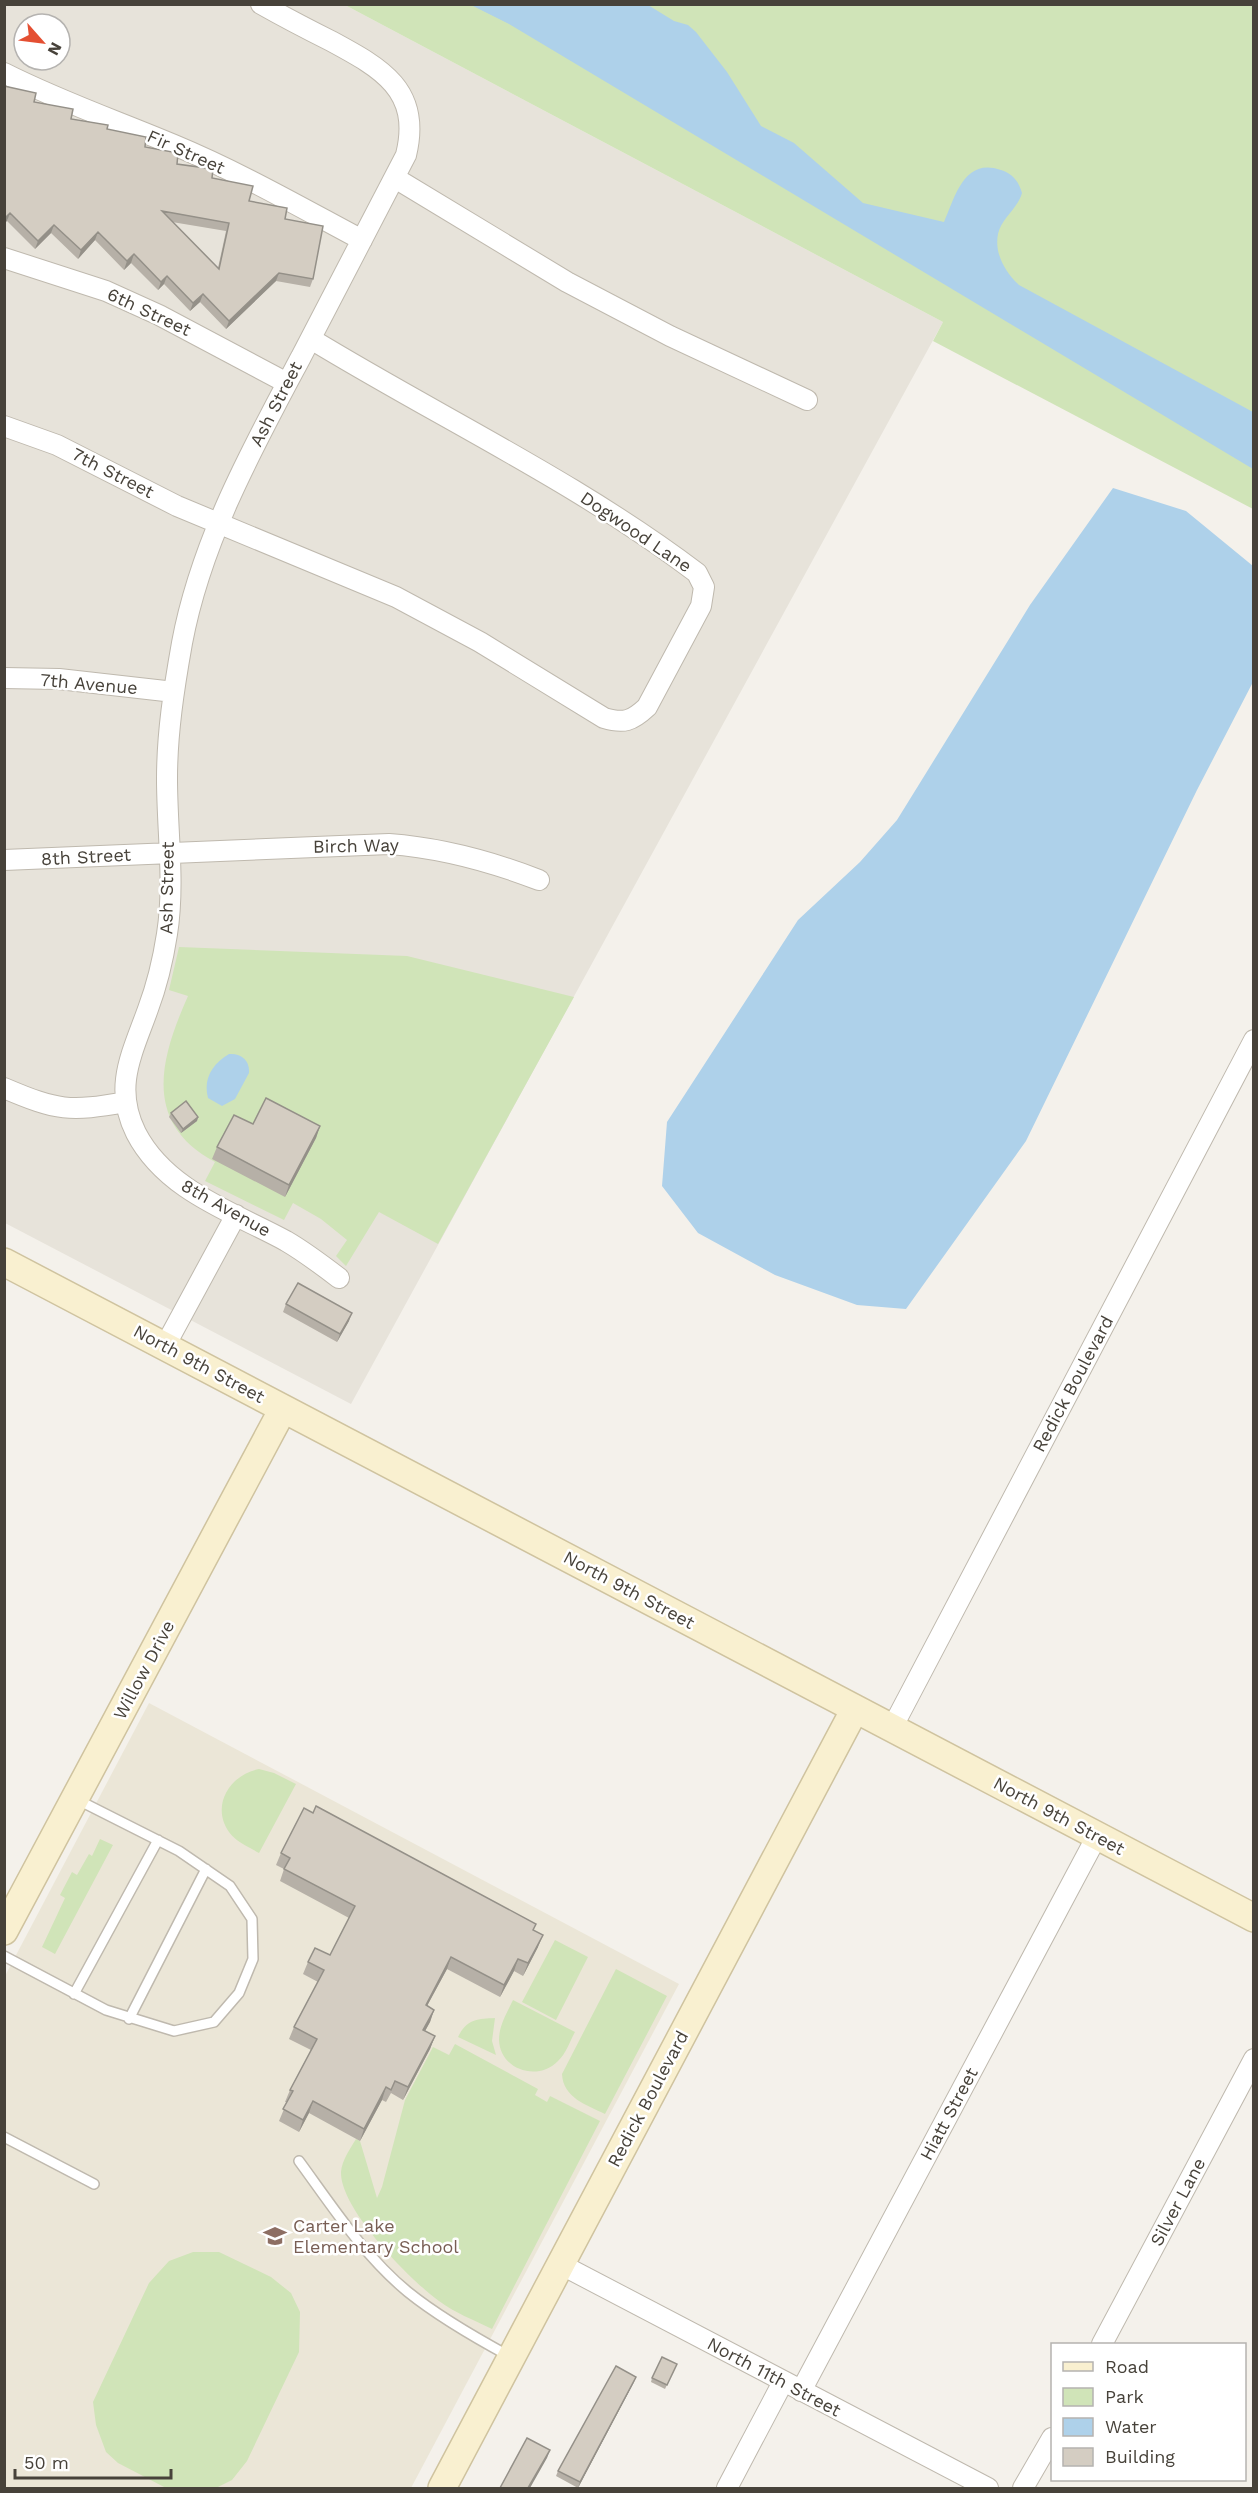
<svg xmlns="http://www.w3.org/2000/svg" width="1258" height="2493" viewBox="0 0 1258 2493" font-family="'Work Sans',sans-serif">
<style>
.residential{fill:#e7e3da;fill-rule:evenodd}
.education{fill:#ebe6d7}
.green{fill:#d0e4b8}
.water{fill:#aed1ea}
.lines{fill:none;stroke-linecap:round;stroke-linejoin:round}
.lane-casing{stroke:#bfb9ae;stroke-width:12}
.street-casing{stroke:#bfb9ae;stroke-width:22}
.secondary-casing{stroke:#cfc39f;stroke-width:30}
.lane{stroke:#fff;stroke-width:9}
.street{stroke:#fff;stroke-width:20}
.secondary{stroke:#f9f0d0;stroke-width:27}
.wall{fill:#b6b0a7;fill-rule:evenodd}
.shaded-wall{fill:#949088}
.building{fill:#d4cdc2;stroke:#949088;stroke-width:1.5;fill-rule:evenodd}
.labels{text-anchor:middle;stroke-width:5;stroke-linejoin:round;paint-order:stroke}
.street-label{font-size:18px;fill:#47423a;stroke:#fff}
.education-label{font-size:18px;fill:#785e54;stroke:#fff;text-anchor:start}
</style>
<rect width="100%" height="100%" fill="#f4f1eb"/>
<path class="residential" d="M 4,5 L 345,5 L 943,322 L 351,1404 L 5,1223 ZM 24,24 L 60,24 L 60,60 L 24,60 Z"/>
<path class="education" d="M 149,1703 L 679,1984 L 411,2488 L 5,2488 L 5,1976 Z"/>
<path class="green" d="M 345,5 L 1253,5 L 1253,509 L 933,341 L 943,322 Z
M 179,947 L 407,956 L 574,997 L 438,1244 L 379,1212 L 346,1266 L 336,1256 L 347,1240 L 321,1219 L 293,1203 L 284,1220 L 205,1181 L 215,1162 C 142,1123 160,1059 188,996 L 169,990 Z
M 259,1769 L 274,1773 L 296,1784 L 259,1853 C 249,1847 236,1842 229,1832 C 210,1805 231,1774 259,1769 Z
M 100,1839 L 113,1845 L 55,1954 L 42,1947 L 65,1898 L 60,1895 L 72,1872 L 77,1875 L 89,1854 L 92,1856 Z
M 555,1940 L 588,1957 L 556,2020 L 522,2002 Z
M 616,1969 L 667,1996 L 605,2114 C 587,2105 563,2098 562,2074 Z
M 513,2000 L 575,2032 C 570,2041 566,2054 558,2061 C 538,2082 500,2070 499,2040 C 499,2025 507,2013 513,2000 Z
M 495,2018 L 492,2041 L 496,2055 L 458,2037 C 467,2019 477,2019 495,2018 Z
M 455,2044 L 538,2089 L 535,2095 L 547,2102 L 550,2096 L 600,2121 L 492,2329 C 474,2320 455,2313 439,2301 C 410,2280 340,2209 341,2172 C 342,2160 350,2149 356,2139 L 360,2141 L 377,2198 L 382,2187 L 405,2100 L 433,2047 L 449,2055 Z
M 193,2252 L 219,2252 L 271,2277 L 291,2293 L 300,2312 L 299,2352 L 247,2461 L 232,2480 L 216,2488 L 166,2488 L 118,2463 L 106,2452 L 96,2425 L 93,2402 L 149,2283 L 169,2261 Z"/>
<path class="water" d="M 471,5 L 648,5 L 674,21 L 688,25 L 696,32 L 727,72 L 761,126 L 794,143 L 863,203 L 944,222 C 955,197 964,157 1001,170 C 1013,174 1019,182 1022,193 C 1018,208 1001,219 998,234 C 994,254 1006,273 1019,285 L 1253,412 L 1253,469 L 509,24 Z
M 1113,488 L 1186,511 L 1253,566 L 1253,682 L 1197,790 L 1026,1141 L 906,1309 L 857,1305 L 775,1275 L 698,1233 L 662,1186 L 667,1122 L 798,920 L 860,862 L 897,820 L 1030,605 Z
M 229,1054 C 242,1053 250,1061 249,1073 L 235,1099 L 222,1106 L 208,1098 C 203,1079 212,1064 229,1054 Z"/>
<g class="lines">
<g class="lane-casing">
<path id="lane" d="M 4,1956 L 106,2010 L 174,2031 L 214,2022 L 239,1993 L 253,1959 L 252,1919 L 230,1886 L 179,1851 L 76,1799
M 74,1994 L 158,1840
M 129,2019 L 206,1869
M 4,2137 L 94,2184
M 299,2161 C 332,2206 364,2256 408,2292 C 439,2317 474,2337 509,2356"/>
</g>
<g class="street-casing">
<path id="street" d="M 261,4 C 284,17 307,29 331,41 C 381,68 422,90 406,155 C 371,223 336,290 301,357 C 253,447 201,541 182,643 C 174,688 167,733 167,779 C 167,830 175,884 167,934 C 163,960 157,985 148,1009 C 132,1054 113,1087 136,1133 C 166,1191 233,1212 286,1241 C 305,1252 322,1265 339,1278
M 4,73 C 59,101 117,121 174,145 C 239,172 300,207 362,240
M 395,178 L 567,282 L 670,336 L 807,400
M 4,258 L 106,291 L 159,315 L 287,383
M 4,426 L 57,445 L 177,506 L 396,597 L 480,642 L 604,718 C 624,724 632,721 647,707 L 701,606 L 704,587 L 697,573 C 577,482 439,417 311,339
M 4,678 L 59,679 L 174,692
M 4,860 L 389,844 C 443,848 490,861 539,880
M 4,1088 C 58,1111 69,1112 126,1102
M 165,1346 L 236,1215
M 892,1728 L 1254,1040
M 560,2264 L 988,2488
M 1102,2344 L 1254,2059
M 801,2391 L 1097,1836
M 727,2488 L 783,2382
M 1023,2488 L 1052,2438"/>
</g>
<g class="secondary-casing">
<path id="secondary" d="M 4,1262 L 1254,1918
M 4,1931 L 283,1409
M 442,2488 L 855,1709"/>
</g>
<use href="#lane" class="lane"/>
<use href="#street" class="street"/>
<use href="#secondary" class="secondary"/>
</g>
<path class="wall" d="M 34,102 L 71,119 L 107,129 L 177,164 L 212,178 L 249,201 L 285,219 L 313,279 L 310,287 L 276,281 L 226,329 L 200,302 L 190,311 L 164,284 L 158,290 L 131,263 L 124,270 L 95,240 L 78,259 L 51,233 L 35,249 L 7,221 ZM 172,222 L 226,231 L 218,268 Z
M 171,1113 L 198,1117 L 197,1121 L 181,1133 L 169,1117 Z
M 253,1124 L 320,1126 L 316,1138 L 285,1197 L 212,1159 L 217,1147 Z
M 286,1304 L 349,1321 L 337,1342 L 283,1312 Z
M 281,1853 L 534,1930 L 538,1947 L 523,1976 L 514,1971 L 500,1997 L 447,1969 L 427,2006 L 434,2010 L 430,2022 L 425,2031 L 435,2036 L 430,2049 L 403,2100 L 391,2093 L 386,2102 L 382,2100 L 360,2141 L 309,2113 L 299,2132 L 279,2121 L 287,2102 L 285,2102 L 290,2090 L 311,2050 L 289,2039 L 294,2027 L 318,1982 L 303,1974 L 308,1962 L 330,1955 L 349,1918 L 280,1881 L 284,1869 L 276,1865 Z
M 675,2368 L 665,2389 L 651,2382 L 652,2378 Z
M 634,2382 L 578,2488 L 556,2476 L 558,2471 Z"/>
<path class="shaded-wall" d="M 10,213 L 7,221 L 4,224 L 4,219 Z
M 54,225 L 51,233 L 35,249 L 38,241 Z
M 98,232 L 95,240 L 78,259 L 81,250 Z
M 134,254 L 131,263 L 124,270 L 127,261 Z
M 279,273 L 276,281 L 226,329 L 229,321 Z
M 167,276 L 164,284 L 158,290 L 161,282 Z
M 203,294 L 200,302 L 190,311 L 193,303 Z
M 198,1117 L 197,1121 L 181,1133 L 183,1129 Z
M 320,1126 L 316,1138 L 285,1197 L 289,1185 Z
M 352,1313 L 349,1321 L 337,1342 L 340,1334 Z
M 543,1935 L 538,1947 L 523,1976 L 528,1963 Z
M 451,1957 L 447,1969 L 421,2017 L 426,2005 Z
M 518,1959 L 514,1971 L 500,1997 L 504,1985 Z
M 434,2010 L 430,2022 L 419,2042 L 423,2030 Z
M 435,2036 L 430,2049 L 403,2100 L 408,2087 Z
M 386,2087 L 382,2100 L 360,2141 L 364,2129 Z
M 313,2101 L 309,2113 L 299,2132 L 303,2120 Z
M 636,2377 L 634,2382 L 578,2488 L 580,2482 Z
M 550,2450 L 547,2458 L 530,2488 L 528,2488 Z"/>
<path class="building" d="M 4,86 L 36,93 L 34,102 L 73,109 L 71,119 L 108,125 L 107,129 L 146,137 L 145,147 L 178,153 L 177,164 L 213,169 L 212,178 L 253,186 L 249,201 L 287,208 L 285,219 L 323,226 L 313,279 L 279,273 L 229,321 L 203,294 L 193,303 L 167,276 L 161,282 L 134,254 L 127,261 L 98,232 L 81,250 L 54,225 L 38,241 L 10,213 L 4,219 ZM 162,211 L 229,223 L 219,269 Z
M 266,1098 L 320,1126 L 289,1185 L 217,1147 L 234,1115 L 253,1124 Z
M 186,1101 L 198,1117 L 183,1129 L 171,1113 Z
M 298,1283 L 352,1313 L 340,1334 L 286,1304 Z
M 316,1806 L 536,1924 L 533,1930 L 543,1935 L 528,1963 L 518,1959 L 504,1985 L 451,1957 L 426,2005 L 434,2010 L 423,2030 L 435,2036 L 408,2087 L 395,2081 L 391,2090 L 386,2087 L 364,2129 L 313,2101 L 303,2120 L 283,2109 L 293,2091 L 290,2090 L 317,2039 L 294,2027 L 324,1970 L 308,1962 L 315,1948 L 330,1955 L 355,1906 L 284,1869 L 290,1858 L 281,1853 L 304,1808 L 313,1813 Z
M 662,2357 L 677,2364 L 667,2385 L 652,2378 Z
M 616,2366 L 636,2377 L 580,2482 L 558,2471 Z
M 527,2438 L 550,2450 L 528,2488 L 500,2488 Z"/>
<defs>
<g id="school-bare" transform="scale(1.8)"><path d="M0-5L7-2L0 1L-7-2ZM-4 1L0 2.5L4 1V4Q0 6-4 4Z" fill="#8d6e63" stroke="#fff" stroke-width="2.5" paint-order="stroke"/></g>
</defs>
<g fill-rule="evenodd">
<use href="#school-bare" x="275" y="2236"/>
</g>
<g class="labels">
<g class="street-label">
<text transform="translate(186 152) rotate(24)" y="6">Fir Street</text>
<text transform="translate(149 312) rotate(25)" y="6">6th Street</text>
<text transform="translate(276 404) rotate(-63)" y="6">Ash Street</text>
<text transform="translate(113 473) rotate(27)" y="6">7th Street</text>
<text transform="translate(636 532) rotate(34)" y="6">Dogwood Lane</text>
<text transform="translate(89 684) rotate(5)" y="6">7th Avenue</text>
<text transform="translate(356 846) rotate(-1)" y="6">Birch Way</text>
<text transform="translate(86 857) rotate(-3)" y="6">8th Street</text>
<text transform="translate(167 888) rotate(-89)" y="6">Ash Street</text>
<text transform="translate(226 1208) rotate(29)" y="6">8th Avenue</text>
<text transform="translate(199 1364) rotate(28)" y="6">North 9th Street</text>
<text transform="translate(1073 1384) rotate(-62)" y="6">Redick Boulevard</text>
<text transform="translate(629 1590) rotate(28)" y="6">North 9th Street</text>
<text transform="translate(144 1670) rotate(-62)" y="6">Willow Drive</text>
<text transform="translate(1059 1816) rotate(28)" y="6">North 9th Street</text>
<text transform="translate(648 2099) rotate(-62)" y="6">Redick Boulevard</text>
<text transform="translate(949 2114) rotate(-62)" y="6">Hiatt Street</text>
<text transform="translate(1178 2202) rotate(-62)" y="6">Silver Lane</text>
<text transform="translate(774 2377) rotate(28)" y="6">North 11th Street</text>
</g>
<g class="education-label">
<text x="293" y="2232">Carter Lake<tspan x="293" dy="21">Elementary School</tspan></text>
</g>
</g>
<rect width="1258" height="2493" fill="none" stroke="#47423a" stroke-width="12"/>
<rect x="1051" y="2343" width="195" height="138" fill="#ffffff" stroke="#b5b3b0" stroke-width="1.5"/>
<rect x="1063" y="2362" width="30" height="9" fill="#f9f0d0" stroke="#b5b3b0" stroke-width="1.5"/>
<text x="1105" y="2373" font-size="18" fill="#47423a">Road</text>
<rect x="1063" y="2388" width="30" height="18" fill="#d0e4b8" stroke="#b5b3b0" stroke-width="1.5"/>
<text x="1105" y="2403" font-size="18" fill="#47423a">Park</text>
<rect x="1063" y="2418" width="30" height="18" fill="#aed1ea" stroke="#b5b3b0" stroke-width="1.5"/>
<text x="1105" y="2433" font-size="18" fill="#47423a">Water</text>
<rect x="1063" y="2448" width="30" height="18" fill="#d4cdc2" stroke="#b5b3b0" stroke-width="1.5"/>
<text x="1105" y="2463" font-size="18" fill="#47423a">Building</text>
<g transform="translate(42 42) rotate(118)"><circle r="28" fill="#ffffff" stroke="#b5b3b0" stroke-width="1.5"/>
<path d="M0-4.5L10 22L0 15L-10 22Z" fill="#e44f32"/>
<text y="-9" font-size="16" font-weight="bold" text-anchor="middle" fill="#47423a">N</text>
</g>
<path d="M15 2469v9h156v-9" fill="none" stroke="#47423a" stroke-width="3"/>
<text x="24" y="2469" font-size="18" fill="#47423a" stroke="#ffffff" stroke-width="4.5" paint-order="stroke">50 m</text>
</svg>
